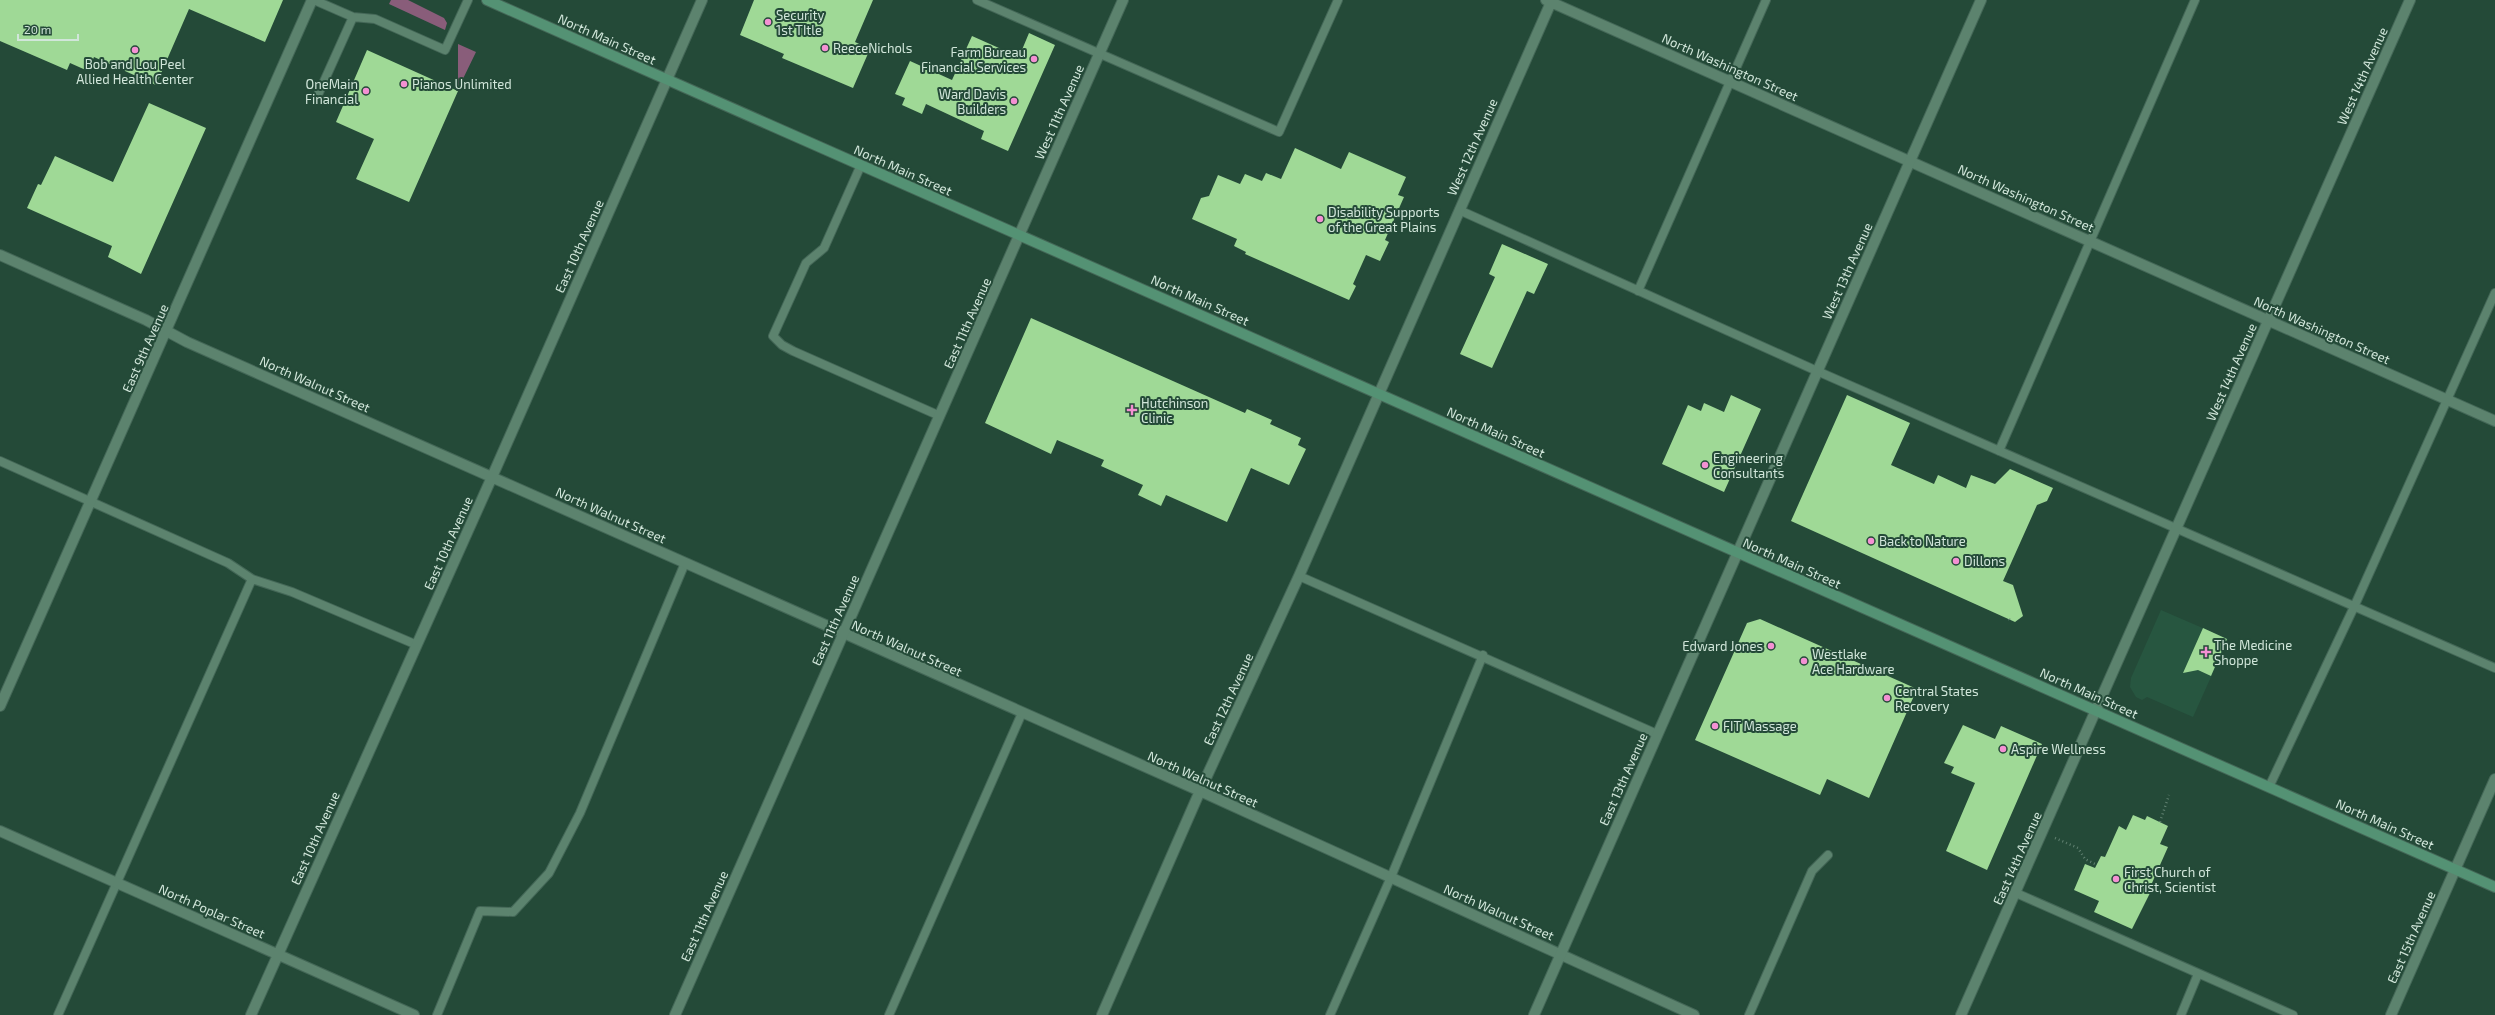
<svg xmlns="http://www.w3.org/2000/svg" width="2495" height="1015" viewBox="0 0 2495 1015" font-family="'Exo 2',sans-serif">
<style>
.built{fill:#275640}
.green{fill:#895d7a}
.building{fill:#9fd996}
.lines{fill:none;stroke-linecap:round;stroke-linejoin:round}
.service-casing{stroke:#446757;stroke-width:10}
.minor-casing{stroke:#446757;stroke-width:12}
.tertiary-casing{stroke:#446757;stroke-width:12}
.secondary-casing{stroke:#446757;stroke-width:12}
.path{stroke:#618171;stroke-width:2.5;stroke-dasharray:1 3;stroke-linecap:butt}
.service{stroke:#5c836e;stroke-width:8}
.minor{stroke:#5c836e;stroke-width:10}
.tertiary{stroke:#5c836e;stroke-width:10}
.secondary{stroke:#549274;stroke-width:10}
.poi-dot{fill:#f491d3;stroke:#244a38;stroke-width:1.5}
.labels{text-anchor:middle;stroke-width:4;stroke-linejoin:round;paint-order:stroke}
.poi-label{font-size:13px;fill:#d1e6da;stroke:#244a38;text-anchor:start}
.street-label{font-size:13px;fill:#d1e6da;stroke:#244a38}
</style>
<rect width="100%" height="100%" fill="#244a38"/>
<path class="built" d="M 2161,610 L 2228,639 L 2193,717 L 2147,697 L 2142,700 L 2136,697 L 2130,687 L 2131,678 Z"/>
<path class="green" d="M 391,0 L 408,0 L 444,18 L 447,23 L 445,30 L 389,4 Z
M 458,44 L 476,52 L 459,87 L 458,86 Z"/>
<path class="building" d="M 0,0 L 283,0 L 265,42 L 189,9 L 156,85 L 94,57 L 88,71 L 70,63 L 67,70 L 0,41 Z
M 754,0 L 873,0 L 855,42 L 870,49 L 853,88 L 782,58 L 784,54 L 740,35 Z
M 1029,33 L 1055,45 L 1008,151 L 981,139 L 984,131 L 926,104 L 922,114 L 902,105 L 905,98 L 895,94 L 910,61 L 952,80 L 972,36 L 1019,57 Z
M 367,50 L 458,91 L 409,202 L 356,179 L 374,139 L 336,122 Z
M 149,103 L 206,128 L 141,274 L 108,257 L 112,246 L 27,208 L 38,184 L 41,185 L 55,156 L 113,182 Z
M 1295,148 L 1341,169 L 1349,152 L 1406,177 L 1398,195 L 1404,197 L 1385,240 L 1389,242 L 1380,261 L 1366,255 L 1353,284 L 1356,286 L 1349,300 L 1245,254 L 1246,252 L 1234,246 L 1237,239 L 1192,219 L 1201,198 L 1209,196 L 1218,175 L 1240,184 L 1245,174 L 1262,181 L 1266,173 L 1281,179 Z
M 1502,244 L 1548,264 L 1534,294 L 1527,291 L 1492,368 L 1460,354 L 1495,277 L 1489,274 Z
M 1031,318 L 1245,413 L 1247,409 L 1272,420 L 1270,424 L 1301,438 L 1298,445 L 1306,449 L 1289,485 L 1251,468 L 1227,522 L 1166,495 L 1161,506 L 1138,495 L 1143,485 L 1101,466 L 1104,460 L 1057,440 L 1051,454 L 985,423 Z
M 1731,395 L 1761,409 L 1724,492 L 1662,464 L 1688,405 L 1701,411 L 1704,403 L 1724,412 Z
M 1847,395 L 1910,423 L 1891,465 L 1934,484 L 1938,475 L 1966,488 L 1971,475 L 1995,484 L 2010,469 L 2053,488 L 2047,501 L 2037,505 L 2003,581 L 2013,585 L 2023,616 L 2015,622 L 1791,521 Z
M 1760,619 L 1917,689 L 1869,798 L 1827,779 L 1820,795 L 1695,740 L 1747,623 Z
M 2203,628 L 2227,639 L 2211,676 L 2198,670 L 2183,673 Z
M 1963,725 L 1995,739 L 2001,726 L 2042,744 L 1987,870 L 1946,851 L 1975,783 L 1951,773 L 1954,767 L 1944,763 Z
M 2133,815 L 2145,820 L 2147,816 L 2168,826 L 2160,844 L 2168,847 L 2148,892 L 2150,893 L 2132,929 L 2094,912 L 2099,901 L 2074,890 L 2085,864 L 2095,868 L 2101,856 L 2105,857 L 2119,826 L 2126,830 Z"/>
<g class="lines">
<g class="service-casing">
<path id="service" d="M 314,0 L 353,17 L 375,19 L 445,50 L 468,0
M 977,0 L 1279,132 L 1338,0
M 317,97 L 353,17
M 861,165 L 824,248 L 806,263 L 773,336 L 782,345 L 793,351 L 940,416
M 1459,210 L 1817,371 L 2495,668
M 1638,291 L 1766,0
M 1999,451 L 2195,0
M 0,461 L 228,563 L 252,579
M 1299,576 L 1657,734
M 2269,787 L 2354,607 L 2495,293
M 2016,893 L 2293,1015
M 58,1015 L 252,579 L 292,592 L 417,645
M 437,1015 L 480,911 L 513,912 L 549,873 L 580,813 L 685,563
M 889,1015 L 1022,713
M 1330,1015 L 1391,877 L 1483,655
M 1749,1015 L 1812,871 L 1828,855
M 2181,1015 L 2198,974"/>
</g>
<g class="minor-casing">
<path id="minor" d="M 1546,0 L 2495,421
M 0,255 L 146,320 L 187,342 L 1200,791 L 1694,1015
M 0,831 L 414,1015
M 251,1015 L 492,477 L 702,0
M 1102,1015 L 1200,791 L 1299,576 L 1552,0
M 1961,1015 L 2410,0
M 2391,1015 L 2495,779"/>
</g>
<g class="tertiary-casing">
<path id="tertiary" d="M 0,706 L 312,0
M 675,1015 L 1123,0
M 1534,1015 L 1981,0"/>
</g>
<g class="secondary-casing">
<path id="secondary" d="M 487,0 L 2495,887"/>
</g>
<path class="path" d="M 2009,619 L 2011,622
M 2160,822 L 2169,795
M 2055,838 L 2078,848 L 2085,859 L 2097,865"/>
<use href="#service" class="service"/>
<use href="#minor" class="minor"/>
<use href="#tertiary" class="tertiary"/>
<use href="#secondary" class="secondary"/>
</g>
<g class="poi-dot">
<circle cx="768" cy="22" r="4"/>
<circle cx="825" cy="48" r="4"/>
<circle cx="135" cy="50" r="4"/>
<circle cx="1034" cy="59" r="4"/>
<circle cx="404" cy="84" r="4"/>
<circle cx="366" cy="91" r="4"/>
<circle cx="1014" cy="101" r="4"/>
<circle cx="1320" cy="219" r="4"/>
<path d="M1130 404h4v4h4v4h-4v4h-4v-4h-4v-4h4z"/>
<circle cx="1705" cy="465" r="4"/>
<circle cx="1871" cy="541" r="4"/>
<circle cx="1956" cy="561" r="4"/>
<circle cx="1771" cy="646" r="4"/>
<path d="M2204 646h4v4h4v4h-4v4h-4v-4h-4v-4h4z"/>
<circle cx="1804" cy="661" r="4"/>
<circle cx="1887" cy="698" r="4"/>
<circle cx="1715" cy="726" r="4"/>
<circle cx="2003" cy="749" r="4"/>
<circle cx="2116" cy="879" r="4"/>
</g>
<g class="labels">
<g class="poi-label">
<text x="776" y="20">Security<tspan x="776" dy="15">1st TItle</tspan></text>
<text x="833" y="53">ReeceNichols</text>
<text x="1026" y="57" text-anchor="end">Farm Bureau<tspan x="1026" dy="15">Financial Services</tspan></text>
<text x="135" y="69" text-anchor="middle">Bob and Lou Peel<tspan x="135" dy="15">Allied Health Center</tspan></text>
<text x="358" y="89" text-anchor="end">OneMain<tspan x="358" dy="15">Financial</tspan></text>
<text x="412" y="89">Pianos Unlimited</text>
<text x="1006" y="99" text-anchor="end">Ward Davis<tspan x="1006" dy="15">Builders</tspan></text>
<text x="1328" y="217">Disability Supports<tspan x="1328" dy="15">of the Great Plains</tspan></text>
<text x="1141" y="408">Hutchinson<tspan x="1141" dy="15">Clinic</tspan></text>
<text x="1713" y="463">Engineering<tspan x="1713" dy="15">Consultants</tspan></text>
<text x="1879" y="546">Back to Nature</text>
<text x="1964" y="566">Dillons</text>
<text x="2214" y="650">The Medicine<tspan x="2214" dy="15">Shoppe</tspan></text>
<text x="1763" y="651" text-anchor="end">Edward Jones</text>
<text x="1812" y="659">Westlake<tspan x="1812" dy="15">Ace Hardware</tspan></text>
<text x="1895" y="696">Central States<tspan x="1895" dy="15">Recovery</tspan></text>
<text x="1723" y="731">FIT Massage</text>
<text x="2011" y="754">Aspire Wellness</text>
<text x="2124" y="877">First Church of<tspan x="2124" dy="15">Christ, Scientist</tspan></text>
</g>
<g class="street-label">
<text transform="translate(607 39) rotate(24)" y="5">North Main Street</text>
<text transform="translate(1730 67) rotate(24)" y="5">North Washington Street</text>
<text transform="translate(2362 76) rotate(-66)" y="5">West 14th Avenue</text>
<text transform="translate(1059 112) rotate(-66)" y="5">West 11th Avenue</text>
<text transform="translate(1472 147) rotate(-66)" y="5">West 12th Avenue</text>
<text transform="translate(903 170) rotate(24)" y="5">North Main Street</text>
<text transform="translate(2026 198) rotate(24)" y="5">North Washington Street</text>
<text transform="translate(579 246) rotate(-66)" y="5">East 10th Avenue</text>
<text transform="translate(1847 271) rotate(-66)" y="5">West 13th Avenue</text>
<text transform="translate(1200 300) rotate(24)" y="5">North Main Street</text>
<text transform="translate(967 323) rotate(-66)" y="5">East 11th Avenue</text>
<text transform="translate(2322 330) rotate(24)" y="5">North Washington Street</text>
<text transform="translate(145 348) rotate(-66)" y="5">East 9th Avenue</text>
<text transform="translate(2231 372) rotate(-66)" y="5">West 14th Avenue</text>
<text transform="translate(315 384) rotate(24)" y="5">North Walnut Street</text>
<text transform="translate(1496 432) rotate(24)" y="5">North Main Street</text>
<text transform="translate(611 515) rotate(24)" y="5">North Walnut Street</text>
<text transform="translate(448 543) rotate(-66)" y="5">East 10th Avenue</text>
<text transform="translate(1792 563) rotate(24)" y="5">North Main Street</text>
<text transform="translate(835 620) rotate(-66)" y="5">East 11th Avenue</text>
<text transform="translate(907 648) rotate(24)" y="5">North Walnut Street</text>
<text transform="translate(2089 693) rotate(24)" y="5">North Main Street</text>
<text transform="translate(1228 699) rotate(-65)" y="5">East 12th Avenue</text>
<text transform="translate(1203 779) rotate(24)" y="5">North Walnut Street</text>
<text transform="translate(1623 779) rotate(-66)" y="5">East 13th Avenue</text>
<text transform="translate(2385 824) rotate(24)" y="5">North Main Street</text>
<text transform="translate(315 838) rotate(-66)" y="5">East 10th Avenue</text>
<text transform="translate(2017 858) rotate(-66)" y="5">East 14th Avenue</text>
<text transform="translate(212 911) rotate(24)" y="5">North Poplar Street</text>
<text transform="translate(1499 912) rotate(24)" y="5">North Walnut Street</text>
<text transform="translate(704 916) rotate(-66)" y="5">East 11th Avenue</text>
<text transform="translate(2411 937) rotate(-66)" y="5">East 15th Avenue</text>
</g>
</g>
<path d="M18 34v6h60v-6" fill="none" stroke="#d1e6da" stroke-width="2"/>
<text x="24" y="34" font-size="12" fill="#d1e6da" stroke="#244a38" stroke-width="3" paint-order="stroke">20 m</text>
</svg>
